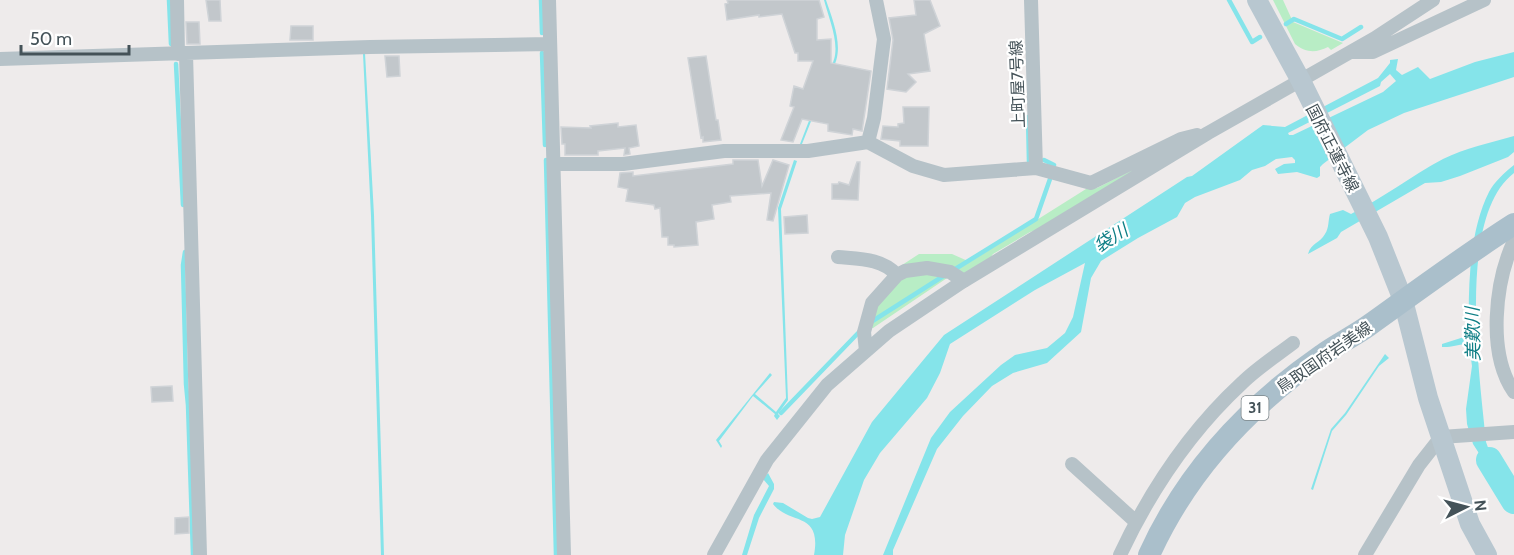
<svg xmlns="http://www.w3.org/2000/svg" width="1514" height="555" viewBox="0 0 1514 555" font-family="Cabin,'Noto Sans JP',sans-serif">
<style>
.green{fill:#b8edc5}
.water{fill:#85e4ea;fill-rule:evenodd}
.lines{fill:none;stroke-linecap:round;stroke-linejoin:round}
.stream{stroke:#85e4ea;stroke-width:4.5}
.river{stroke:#85e4ea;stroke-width:26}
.building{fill:#c2c7cb;stroke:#cfd3d7;stroke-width:1.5}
.street{stroke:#b6c2c8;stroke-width:14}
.secondary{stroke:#b8c7d0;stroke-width:20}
.primary{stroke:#aabfcb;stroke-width:22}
.labels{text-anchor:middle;stroke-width:4.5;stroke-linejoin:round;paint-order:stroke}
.shield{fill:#fff;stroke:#7c868a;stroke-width:1.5}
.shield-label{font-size:15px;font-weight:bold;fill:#445258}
.street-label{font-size:16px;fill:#445258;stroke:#fff}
.water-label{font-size:18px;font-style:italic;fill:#0e7e85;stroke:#fff}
</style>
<rect width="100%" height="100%" fill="#eeebeb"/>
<path class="green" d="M 1273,0 L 1283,0 L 1293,22 L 1343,43 L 1331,50 L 1328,47 C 1316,53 1306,53 1295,44 Z
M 1182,145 L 1040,229 L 1030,232 L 993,254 L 986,264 L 966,276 L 899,267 L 919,254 L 952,254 L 970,262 L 1086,189 L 1097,188 Z
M 924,273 L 950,276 L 873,328 L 869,328 L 872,309 L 898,279 Z"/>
<path class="water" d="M 824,0 L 826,0 C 833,21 846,51 831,71 L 802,144 L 800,144 L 829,69 C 844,51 829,20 824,0 Z
M 1514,52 L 1514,77 L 1404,113 L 1368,130 L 1323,164 L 1320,167 L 1320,176 L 1317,178 L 1297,172 L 1278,174 L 1275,169 L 1284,164 L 1295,163 L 1295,160 L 1292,157 L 1276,159 L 1265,166 L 1252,170 L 1240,180 L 1195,197 L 1185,203 L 1177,217 L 1138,238 L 1101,261 L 1091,278 L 1081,332 L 1047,363 L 1013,373 L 992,386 L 963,416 L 937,449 L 893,550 L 893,555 L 883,555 L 931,438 L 950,412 L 1001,365 L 1015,355 L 1047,348 L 1065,333 L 1073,317 L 1085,263 L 1035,290 L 950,344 L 940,373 L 927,398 L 880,453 L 864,480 L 845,535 L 843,555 L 814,555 C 822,511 789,525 773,504 L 774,502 L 783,503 L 808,518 L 812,519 L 820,517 L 872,422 L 944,335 L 1187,177 L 1192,176 L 1263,125 L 1285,127 L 1378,78 L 1390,63 L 1390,60 L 1398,59 L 1396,70 L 1402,75 L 1418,67 L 1430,79 L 1475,62 ZM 1390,74 L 1396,81 L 1383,92 L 1293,135 L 1289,135 L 1288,133 L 1380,86 L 1381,82 Z
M 365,53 L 374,215 L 384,555 L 381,555 L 371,216 L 363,54 Z
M 1514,136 L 1514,152 L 1508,157 L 1460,176 L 1441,182 L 1425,183 L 1341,232 L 1337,238 L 1308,254 C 1311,243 1320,243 1325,234 C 1329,228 1328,221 1330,214 L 1343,210 L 1351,214 C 1383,198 1411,176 1443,159 C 1465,148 1490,143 1514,136 Z
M 794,160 L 797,161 L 781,209 L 788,400 L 778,414 L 780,416 L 777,420 L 774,416 L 775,414 L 753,396 L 719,441 L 722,446 L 721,448 L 716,440 L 770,373 L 772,375 L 755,394 L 776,412 L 786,398 L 778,208 Z
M 1514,165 L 1514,173 C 1456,217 1480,377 1486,442 L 1490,453 L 1511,487 L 1504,492 L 1473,444 L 1467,424 L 1466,409 L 1472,366 L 1469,345 C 1463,342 1452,348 1442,347 L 1442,344 L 1464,337 L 1469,333 C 1468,289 1469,231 1489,192 C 1494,182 1505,172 1514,165 Z
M 1385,354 L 1389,358 L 1379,366 L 1346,415 L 1332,431 L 1313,490 L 1311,489 L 1331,429 L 1345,413 Z
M 768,473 L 774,484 L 774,489 L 759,518 L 747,555 L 742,555 L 754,515 L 769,486 L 763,479 Z"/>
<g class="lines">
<path class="stream" d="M 169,0 L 171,44
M 541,0 L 542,33
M 1229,0 L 1252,42 L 1260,37
M 1286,24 L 1294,19 L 1342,39 L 1361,27
M 542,53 L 545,145
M 176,64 L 183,205
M 1028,117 L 1029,162
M 546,160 L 556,555
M 1044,160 L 1054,165
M 185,252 L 183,265 L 186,384 L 188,405 L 193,555
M 952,271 L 1036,219 L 1050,179
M 871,322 L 945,275
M 781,413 L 862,329"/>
<path class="river" d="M 1489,460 L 1514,501"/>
</g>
<path class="building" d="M 206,0 L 220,0 L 221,21 L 209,21 Z
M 727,0 L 819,0 L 824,17 L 817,19 L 817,40 L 831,39 L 831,63 L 871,71 L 862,131 L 853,129 L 852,135 L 828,131 L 828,124 L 802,119 L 793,142 L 781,140 L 794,107 L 790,106 L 794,86 L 803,89 L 813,61 L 798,61 L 798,53 L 795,53 L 782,14 L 759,17 L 759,15 L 727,20 L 725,4 L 728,3 Z
M 914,0 L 930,0 L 940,26 L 924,34 L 930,71 L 908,74 L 916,82 L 906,92 L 887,89 L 893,40 L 889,18 L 916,15 Z
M 186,22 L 199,22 L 200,44 L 187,44 Z
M 291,26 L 313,26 L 313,40 L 290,40 Z
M 385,56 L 399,56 L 400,76 L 387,77 Z
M 706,56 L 716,120 L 718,120 L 721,140 L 703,142 L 703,137 L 701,138 L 688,58 Z
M 903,107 L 929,107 L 928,146 L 900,146 L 900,141 L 881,139 L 883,126 L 898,127 L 898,124 L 904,123 Z
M 618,123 L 618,127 L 636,125 L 639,146 L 629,148 L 630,154 L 624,155 L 625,148 L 598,151 L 598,155 L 565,155 L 565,144 L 562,144 L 561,127 L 591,128 L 590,126 Z
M 733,160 L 758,160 L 762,186 L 773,160 L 789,165 L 773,221 L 767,220 L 771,193 L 730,196 L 731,202 L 712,205 L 714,219 L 696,222 L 698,245 L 674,247 L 674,245 L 668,245 L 668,237 L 662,237 L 660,208 L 655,209 L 654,205 L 626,201 L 628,189 L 618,187 L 620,173 L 633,172 L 633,176 L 733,164 Z
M 857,162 L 860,162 L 858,200 L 832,199 L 832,184 L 838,184 L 839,182 L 849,185 Z
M 807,215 L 808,233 L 785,234 L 784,217 Z
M 172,386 L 173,401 L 152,402 L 151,387 Z
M 189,517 L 189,533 L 175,534 L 175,518 Z"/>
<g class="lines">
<path class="street" d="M 177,0 L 178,54
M 549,0 L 564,555
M 1031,0 L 1036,168
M 1353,52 L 1373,52 L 1484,0
M 186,54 L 200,555
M 0,59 L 370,47 L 549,44
M 868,142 L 874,118 L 884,39 L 876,0
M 554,164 L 623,164 L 724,151 L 808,151 L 868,142 L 913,166 L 944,175 L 1036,168 L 1091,183 L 1181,139 L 1197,135
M 1514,241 C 1495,282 1487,353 1514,392
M 838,257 C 859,259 882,258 897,275
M 866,351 L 864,332 L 872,303 L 897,275 L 905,271 L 927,268 L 950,272 L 964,281
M 1072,464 L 1135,521
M 714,555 L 767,460 L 827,385 L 889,331 L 962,282 L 1208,133 L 1375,38 L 1433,0
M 1120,555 C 1150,491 1189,432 1242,383 C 1257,368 1276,356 1293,343
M 1365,555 L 1419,465 L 1441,437 L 1514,432"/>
<path class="secondary" d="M 1257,0 L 1301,81 L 1378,237 L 1403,300 L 1428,398 L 1470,524 L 1487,555"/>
<path class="primary" d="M 1149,555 C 1187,471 1247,407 1322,355 C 1337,344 1354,336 1368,326 C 1417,291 1464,256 1514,224"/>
</g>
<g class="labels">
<rect class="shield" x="1241.5" y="396" width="27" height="24" rx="4.5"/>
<g class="shield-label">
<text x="1255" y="413">31</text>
</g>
<g class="street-label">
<text transform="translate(1017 84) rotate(-92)" y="6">上町屋7号線</text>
<text transform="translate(1333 148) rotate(63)" y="6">国府正蓮寺線</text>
<text transform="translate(1324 357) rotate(-35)" y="6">鳥取国府岩美線</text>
</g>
<g class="water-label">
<text transform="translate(1111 238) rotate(-31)" y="6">袋川</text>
<text transform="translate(1473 334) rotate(-91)" y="6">美歎川</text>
</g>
</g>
<g transform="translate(1466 507) rotate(84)" stroke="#ffffff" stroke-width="4.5" paint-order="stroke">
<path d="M0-4.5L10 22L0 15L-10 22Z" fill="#445258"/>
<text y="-9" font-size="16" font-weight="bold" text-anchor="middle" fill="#445258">N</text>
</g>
<path d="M21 45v9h108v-9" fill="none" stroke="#445258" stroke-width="3"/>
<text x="30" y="45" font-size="18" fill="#445258" stroke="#ffffff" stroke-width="4.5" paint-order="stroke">50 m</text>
</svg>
